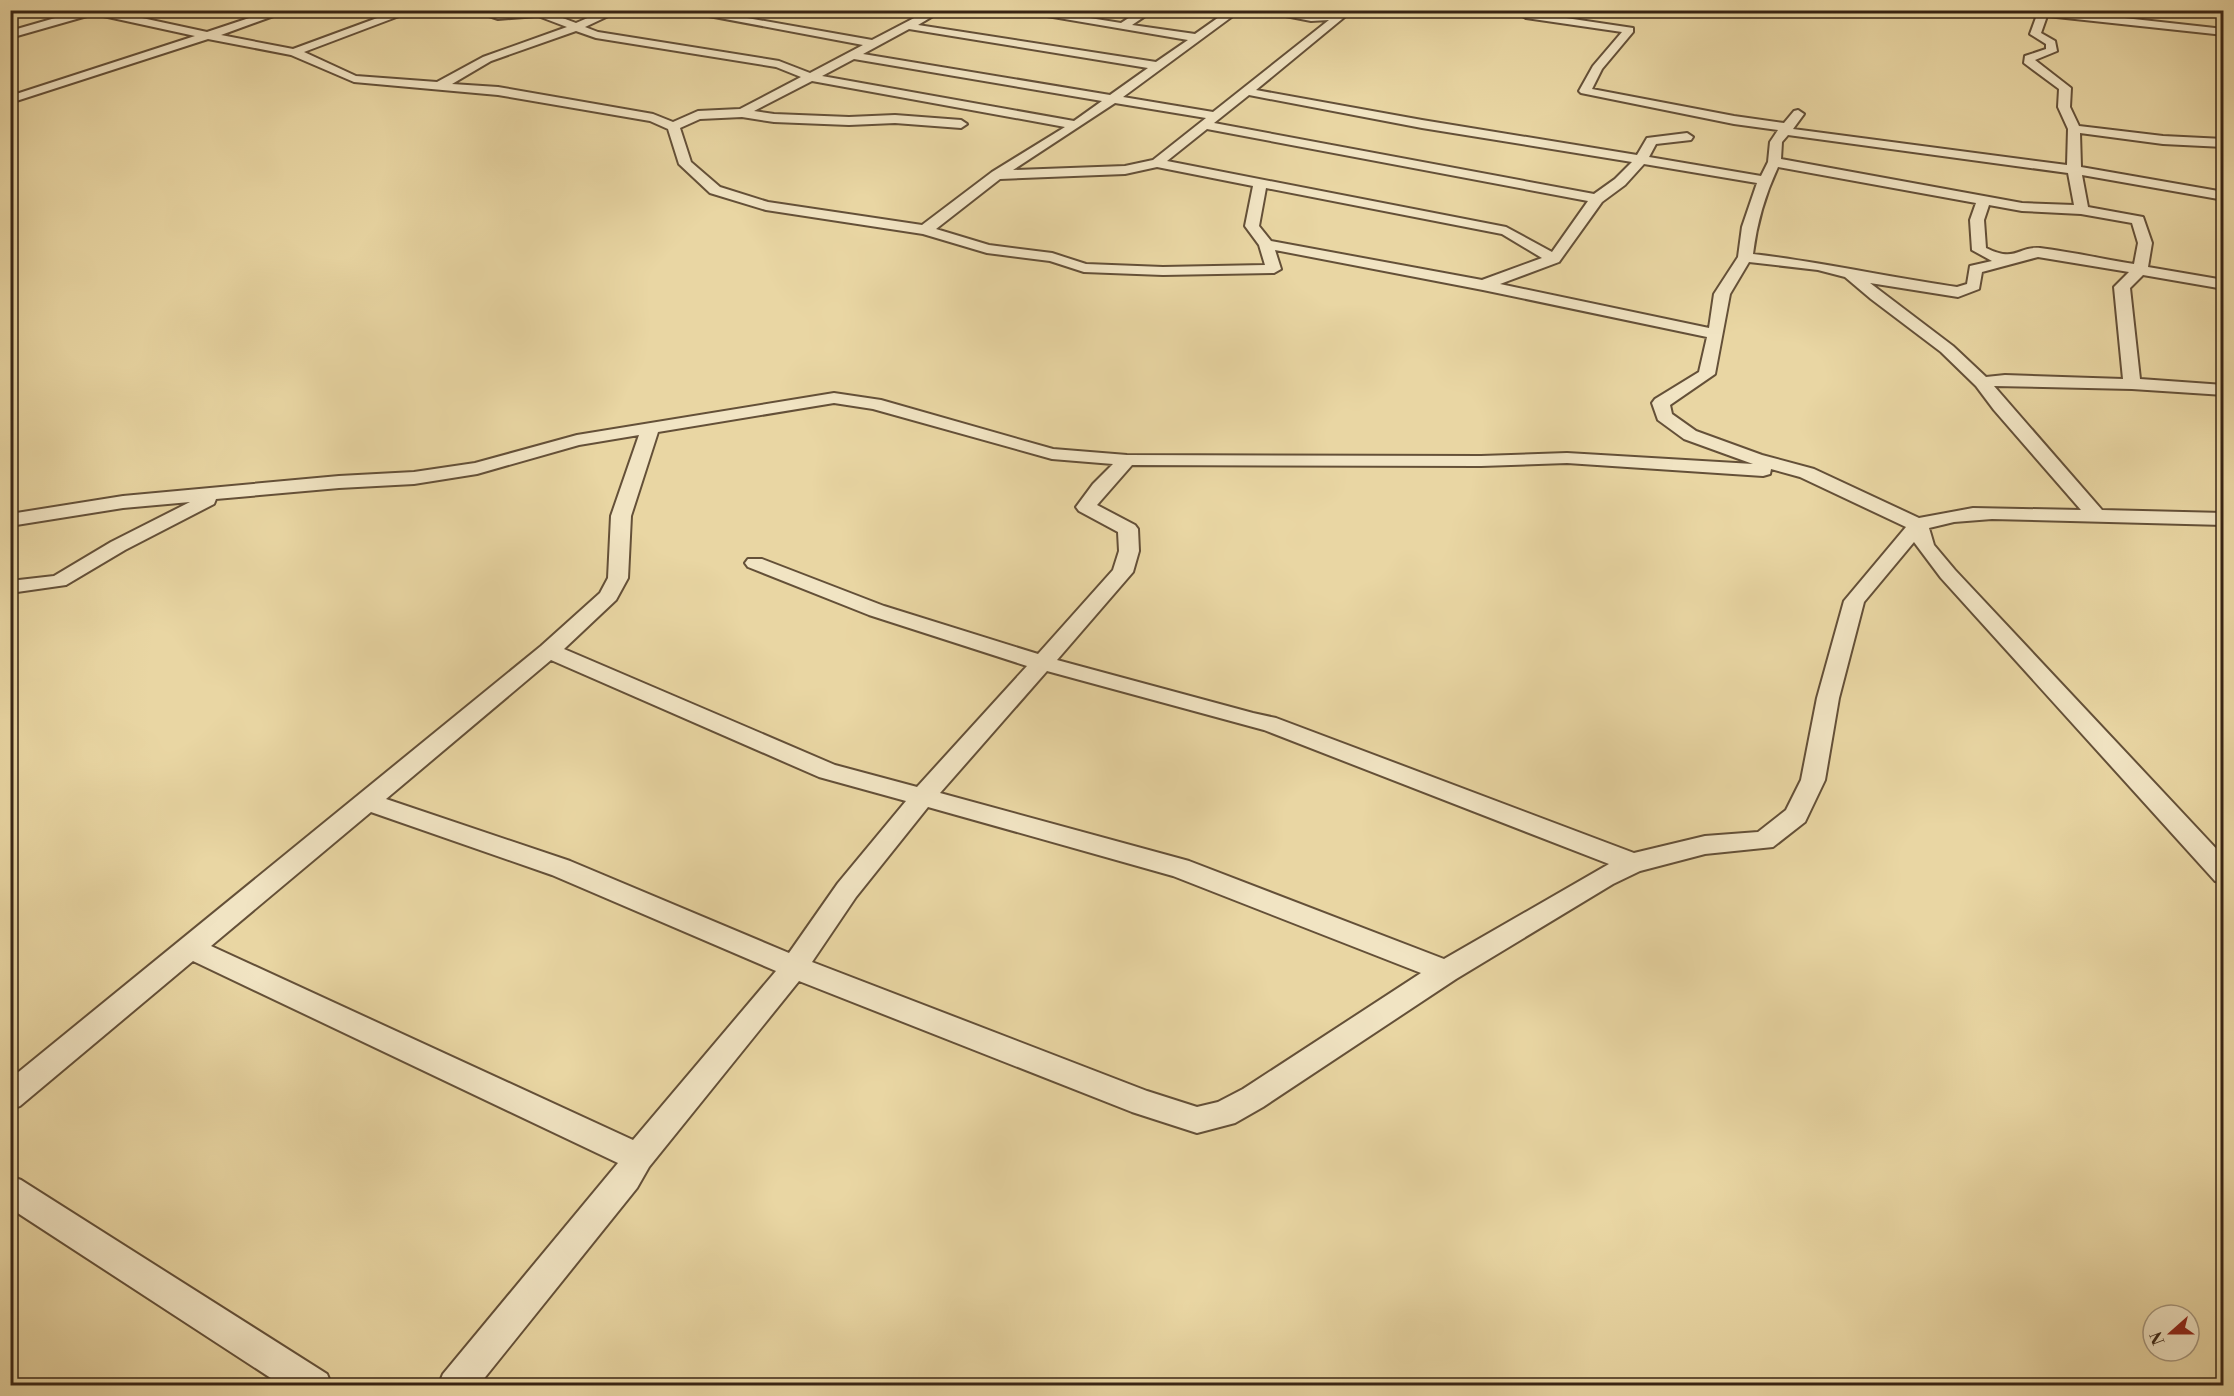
<svg xmlns="http://www.w3.org/2000/svg" width="2234" height="1396" viewBox="0 0 2234 1396" font-family="'Libre Bodoni',serif">
<style>
.lines{fill:none;stroke-linecap:round;stroke-linejoin:round}
.minor-casing{stroke:#645038;stroke-width:4}
.minor{fill:#f1e4c3;fill-rule:evenodd}
</style>
<rect width="100%" height="100%" fill="#e9d6a3"/>
<filter id="stains"><feTurbulence type="fractalNoise" baseFrequency=".00333" numOctaves="4"/><feColorMatrix values="0 0 0 0 .2 0 0 0 0 .09 0 0 0 0 .02 0 0 0 .5 -.17"/></filter>
<radialGradient id="worn" r=".72"><stop offset=".6" stop-color="#630" stop-opacity="0"/><stop offset="1" stop-color="#630" stop-opacity=".3"/></radialGradient>
<g class="lines">
<g class="minor-casing">
<path id="minor" d="M 10,10 L 17,10 L 10,14 Z
M 83,10 L 105,10 L 207,32 L 273,10 L 290,10 L 221,35 L 293,49 L 399,10 L 415,10 L 304,52 L 356,76 L 437,82 L 483,57 L 567,27 L 538,16 L 498,19 L 471,10 L 502,13 L 541,10 L 576,23 L 606,10 L 621,10 L 585,27 L 598,32 L 779,61 L 810,73 L 863,45 L 677,10 L 702,10 L 872,40 L 918,16 L 891,10 L 943,10 L 918,25 L 1156,62 L 1188,40 L 1012,10 L 1040,10 L 1121,23 L 1141,10 L 1154,10 L 1132,25 L 1195,34 L 1229,10 L 1241,10 L 1123,97 L 1213,112 L 1329,20 L 1311,21 L 1255,10 L 1283,10 L 1311,15 L 1353,10 L 1256,90 L 1422,120 L 1637,155 L 1647,138 L 1687,133 L 1693,137 L 1691,140 L 1656,144 L 1649,157 L 1761,176 L 1768,162 L 1770,142 L 1778,130 L 1734,124 L 1581,93 L 1579,91 L 1593,66 L 1622,32 L 1526,18 L 1521,15 L 1526,12 L 1633,28 L 1633,32 L 1602,69 L 1592,89 L 1734,116 L 1784,123 L 1794,111 L 1798,110 L 1804,114 L 1793,129 L 2067,165 L 2068,129 L 2058,107 L 2059,89 L 2024,63 L 2025,56 L 2046,49 L 2046,44 L 2030,34 L 2037,15 L 2024,13 L 2023,10 L 2052,10 L 2224,29 L 2224,35 L 2047,16 L 2041,33 L 2055,41 L 2057,51 L 2035,60 L 2071,88 L 2070,107 L 2079,126 L 2163,136 L 2224,139 L 2224,147 L 2163,144 L 2080,133 L 2081,167 L 2224,192 L 2224,200 L 2082,175 L 2088,207 L 2143,217 L 2152,243 L 2148,267 L 2224,280 L 2224,289 L 2143,275 L 2130,288 L 2140,379 L 2224,385 L 2224,395 L 2132,389 L 1994,386 L 2102,510 L 2224,513 L 2224,525 L 1992,519 L 1954,522 L 1929,528 L 1934,545 L 1955,570 L 2224,857 L 2224,883 L 2215,881 L 1941,578 L 1914,542 L 1864,602 L 1839,698 L 1825,780 L 1805,822 L 1773,847 L 1705,854 L 1640,871 L 1613,884 L 1456,979 L 1263,1107 L 1235,1123 L 1197,1133 L 1132,1112 L 799,981 L 649,1167 L 637,1188 L 478,1386 L 438,1386 L 443,1374 L 618,1163 L 193,961 L 20,1106 L 10,1110 L 10,1079 L 541,646 L 600,593 L 608,578 L 611,516 L 639,435 L 579,445 L 477,474 L 414,484 L 339,488 L 216,499 L 214,504 L 125,550 L 66,585 L 10,593 L 10,581 L 54,576 L 111,542 L 190,502 L 123,508 L 10,526 L 10,514 L 123,496 L 339,476 L 414,472 L 475,463 L 577,435 L 834,393 L 881,400 L 1053,449 L 1127,455 L 1481,456 L 1567,453 L 1753,464 L 1684,439 L 1658,420 L 1652,403 L 1655,399 L 1699,372 L 1707,337 L 1483,290 L 1275,250 L 1281,269 L 1274,273 L 1163,275 L 1084,272 L 1050,261 L 987,253 L 923,234 L 766,210 L 710,193 L 679,164 L 668,129 L 650,121 L 498,95 L 354,82 L 291,55 L 208,39 L 10,103 L 10,96 L 195,36 L 94,14 L 10,38 L 10,31 ZM 909,29 L 1148,68 L 1110,95 L 863,54 ZM 576,31 L 596,38 L 776,67 L 801,77 L 740,109 L 698,111 L 673,122 L 653,114 L 498,87 L 452,84 L 491,61 ZM 854,59 L 1102,101 L 1074,121 L 822,76 ZM 812,81 L 1065,127 L 992,172 L 922,225 L 768,202 L 720,187 L 691,162 L 680,128 L 700,119 L 742,117 L 774,122 L 849,125 L 895,123 L 961,128 L 967,124 L 961,120 L 895,115 L 849,117 L 774,114 L 754,111 ZM 1249,95 L 1422,128 L 1632,162 L 1615,179 L 1594,194 L 1214,123 ZM 1115,103 L 1206,118 L 1153,160 L 1125,166 L 1013,170 ZM 1207,129 L 1588,201 L 1552,252 L 1506,227 L 1167,161 ZM 1788,135 L 2068,173 L 2074,205 L 2022,203 L 1781,159 L 1782,142 ZM 1644,164 L 1757,183 L 1742,227 L 1738,257 L 1714,294 L 1709,328 L 1500,284 L 1559,262 L 1602,202 L 1625,185 ZM 1157,167 L 1253,186 L 1245,226 L 1259,245 L 1265,265 L 1163,267 L 1086,264 L 1052,253 L 989,245 L 936,229 L 1000,179 L 1125,174 ZM 1778,167 L 1976,203 L 1970,220 L 1972,250 L 1992,261 L 1970,266 L 1967,284 L 1957,287 C 1888,277 1821,262 1753,254 C 1757,222 1765,195 1778,167 ZM 1266,188 L 1502,234 L 1542,258 L 1482,280 L 1271,241 L 1259,226 ZM 1989,205 L 2022,211 L 2081,214 L 2132,223 L 2138,243 L 2134,264 C 2103,259 2072,252 2040,248 C 2018,246 2016,263 1986,248 L 1984,220 ZM 2038,257 L 2129,272 L 2114,287 L 2123,379 L 2005,375 L 1986,377 L 1953,346 L 1870,283 L 1958,297 L 1979,289 L 1982,272 ZM 1749,262 L 1818,270 L 1845,277 L 1871,299 L 1941,352 L 1976,386 L 1994,410 L 2081,510 L 1973,508 L 1919,518 L 1814,469 L 1762,455 L 1696,431 L 1672,414 L 1670,405 L 1715,374 L 1730,294 ZM 834,403 L 873,409 L 1052,459 L 1113,464 L 1093,484 L 1076,507 L 1079,511 L 1118,532 L 1119,551 L 1113,570 L 1038,654 L 884,606 L 762,559 L 748,559 L 745,563 L 748,567 L 869,615 L 1027,666 L 917,787 L 835,765 L 564,649 L 616,600 L 628,578 L 631,516 L 658,432 ZM 1567,463 L 1763,476 L 1770,474 L 1771,469 L 1800,477 L 1906,527 L 1844,601 L 1817,698 L 1801,780 L 1786,810 L 1758,832 L 1705,836 L 1634,853 L 1276,718 L 1253,713 L 1057,660 L 1133,572 L 1139,551 L 1138,529 L 1135,525 L 1097,505 L 1132,465 L 1481,466 ZM 551,660 L 819,777 L 906,801 L 838,883 L 789,953 L 570,861 L 386,799 ZM 1047,671 L 1264,730 L 1609,864 L 1444,959 L 1189,861 L 940,793 ZM 928,807 L 1173,876 L 1421,973 L 1243,1089 L 1218,1102 L 1197,1107 L 1147,1091 L 812,962 L 856,897 ZM 371,812 L 552,875 L 776,971 L 633,1140 L 211,946 Z
M 10,1176 L 21,1180 L 327,1374 L 332,1386 L 283,1386 L 10,1208 Z"/>
</g>
<use href="#minor" class="minor"/>
</g>
<rect width="2234" height="1396" fill="none" stroke="#e9d6a3" stroke-width="36"/>
<rect x="12" y="12" width="2210" height="1372" fill="none" stroke="#382414" stroke-width="3"/>
<rect x="18" y="18" width="2198" height="1360" fill="none" stroke="#382414" stroke-width="1.5"/>
<g transform="translate(2171 1333) rotate(249)"><circle r="28" fill="#f1e4c3" stroke="#a7977d" stroke-width="1.5"/>
<path d="M0-4.5L10 22L0 15L-10 22Z" fill="#8f2418"/>
<text y="-9" font-size="16" font-weight="bold" text-anchor="middle" fill="#382414">N</text>
</g>
<rect width="100%" height="100%" filter="url(#stains)"/>
<rect width="100%" height="100%" fill="url(#worn)"/>
</svg>
